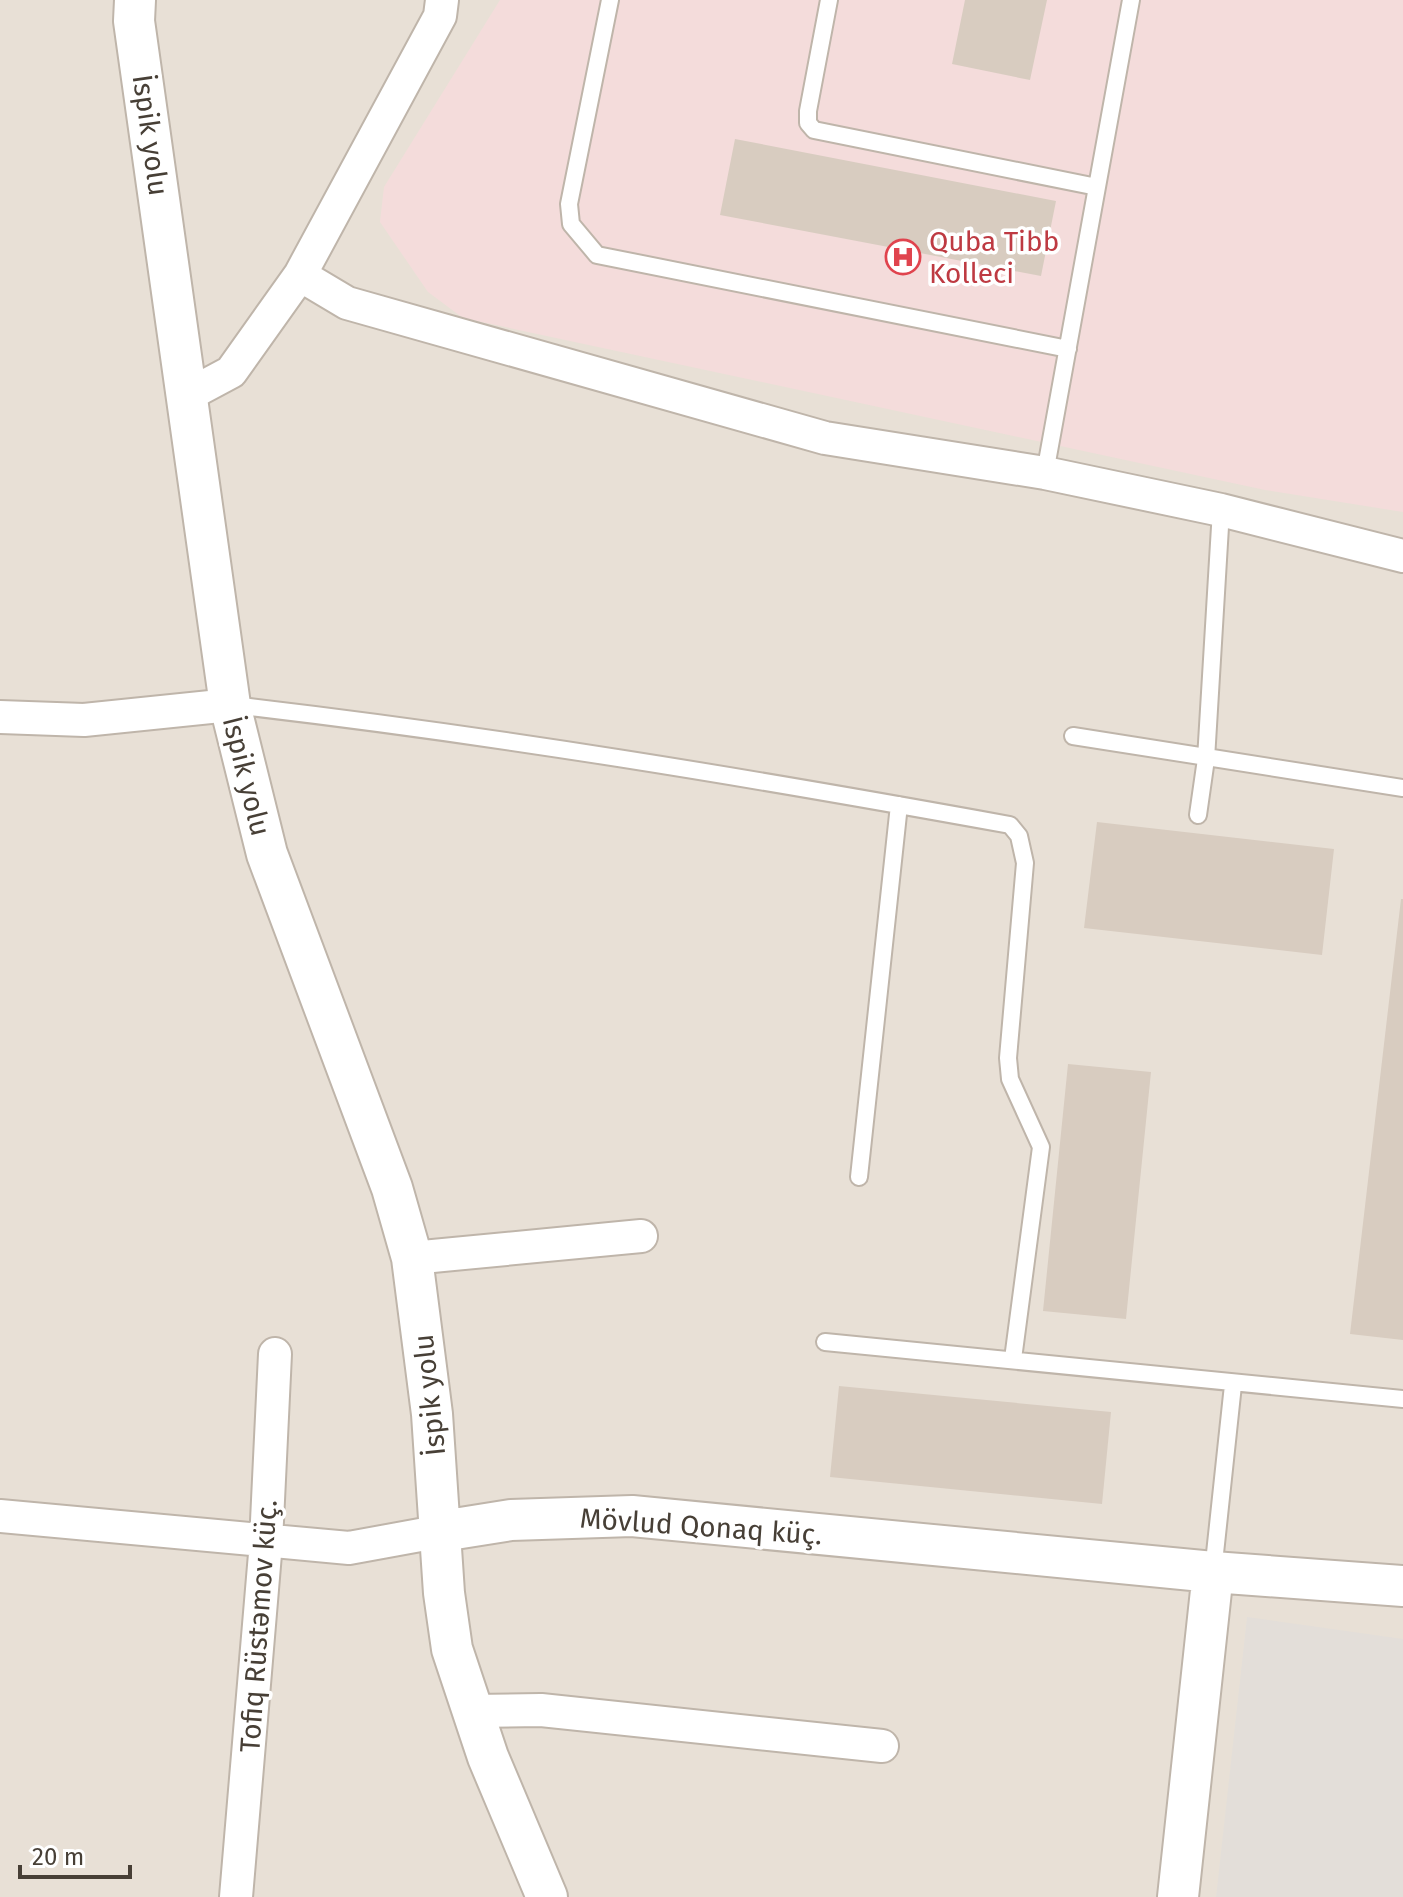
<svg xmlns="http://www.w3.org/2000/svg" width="1403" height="1897" viewBox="0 0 1403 1897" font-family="'Fira Sans',sans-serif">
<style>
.residential{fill:#e8e0d6}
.industrial{fill:#e3ded9}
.medical{fill:#f4dcdb}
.building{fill:#d8ccc0}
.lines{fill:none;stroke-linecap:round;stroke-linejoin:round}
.service-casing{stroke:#bfb5aa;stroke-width:20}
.minor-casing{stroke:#bfb5aa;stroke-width:36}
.tertiary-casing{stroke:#bfb5aa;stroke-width:44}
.service{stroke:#fff;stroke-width:16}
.minor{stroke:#fff;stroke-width:32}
.tertiary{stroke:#fff;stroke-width:40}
.labels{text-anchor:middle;stroke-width:7;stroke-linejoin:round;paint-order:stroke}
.street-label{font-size:28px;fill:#473f36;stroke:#fff}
.health-label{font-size:28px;fill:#be3a42;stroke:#fff;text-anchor:start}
</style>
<rect width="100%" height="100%" fill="#f4efe8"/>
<path class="residential" d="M 0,0 L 1403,0 L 1403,1897 L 0,1897 Z"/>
<path class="industrial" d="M 1247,1617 L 1403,1639 L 1403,1897 L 1216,1897 Z"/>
<path class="medical" d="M 500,0 L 1403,0 L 1403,512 L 1265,490 L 463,318 L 428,292 L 380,222 L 384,187 Z"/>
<path class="building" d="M 965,0 L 1047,0 L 1030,80 L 952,64 Z
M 735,139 L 1056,201 L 1041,276 L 720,215 Z
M 1097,822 L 1334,849 L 1322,955 L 1084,928 Z
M 1401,899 L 1403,899 L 1403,1340 L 1350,1334 Z
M 1068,1064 L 1151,1072 L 1126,1319 L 1043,1311 Z
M 839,1386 L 1111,1412 L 1102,1504 L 830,1477 Z"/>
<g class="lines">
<g class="service-casing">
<path id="service" d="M 610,0 L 569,204 L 571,224 L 597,255 L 1068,349
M 829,0 L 808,111 L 808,123 L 814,130 L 1097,187
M 1045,473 L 1131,0
M 232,705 C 493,735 751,778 1010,825 L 1019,836 L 1025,863 L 1008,1058 L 1010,1079 L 1041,1147 L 1013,1359
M 1073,736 L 1403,788
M 1198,815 L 1206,759 L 1221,510
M 859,1177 L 899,805
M 825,1342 L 1403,1399
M 1213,1572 L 1233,1385"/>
</g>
<g class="minor-casing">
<path id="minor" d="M 300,275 L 347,303 L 825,438 L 1045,473 L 1221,510 L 1403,556
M 188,395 L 231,372 L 300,275 L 440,16 L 442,0
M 0,717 L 84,720 L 230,705
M 412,1258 L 641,1236
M 0,1516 L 349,1548 L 442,1531
M 472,1711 L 541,1710 L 882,1746
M 236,1897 L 266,1542 L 275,1354"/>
</g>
<g class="tertiary-casing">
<path id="tertiary" d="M 135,0 L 134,21 L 230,705 L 267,854 L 392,1188 L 412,1258 L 432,1414 L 444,1593 L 452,1649 L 488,1757 L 547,1897
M 442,1531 L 511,1520 L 632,1516 L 1213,1572 L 1403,1586
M 1178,1897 L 1213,1572"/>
</g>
<use href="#service" class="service"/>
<use href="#minor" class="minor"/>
<use href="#tertiary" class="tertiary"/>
</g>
<defs>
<g id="hospital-ring" transform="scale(1.8)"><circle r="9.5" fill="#fff" stroke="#e0444e" stroke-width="1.5"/><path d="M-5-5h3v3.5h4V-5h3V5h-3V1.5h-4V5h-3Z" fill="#e0444e"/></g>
</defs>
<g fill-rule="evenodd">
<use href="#hospital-ring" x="903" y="257"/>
</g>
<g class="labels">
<g class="street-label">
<text transform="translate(151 135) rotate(82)" y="10">İspik yolu</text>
<text transform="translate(247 776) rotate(76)" y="10">İspik yolu</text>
<text transform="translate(429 1395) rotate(-96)" y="10">İspik yolu</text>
<text transform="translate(701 1526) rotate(4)" y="10">Mövlud Qonaq küç.</text>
<text transform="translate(258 1626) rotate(-86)" y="10">Tofiq Rüstəmov küç.</text>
</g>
<g class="health-label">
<text x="929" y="251">Quba Tibb<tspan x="929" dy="32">Kolleci</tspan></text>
</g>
</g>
<path d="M20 1865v12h110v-12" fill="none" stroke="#473f36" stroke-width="4"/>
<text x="32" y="1865" font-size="24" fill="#473f36" stroke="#ffffff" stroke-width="6" paint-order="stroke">20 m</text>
</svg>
